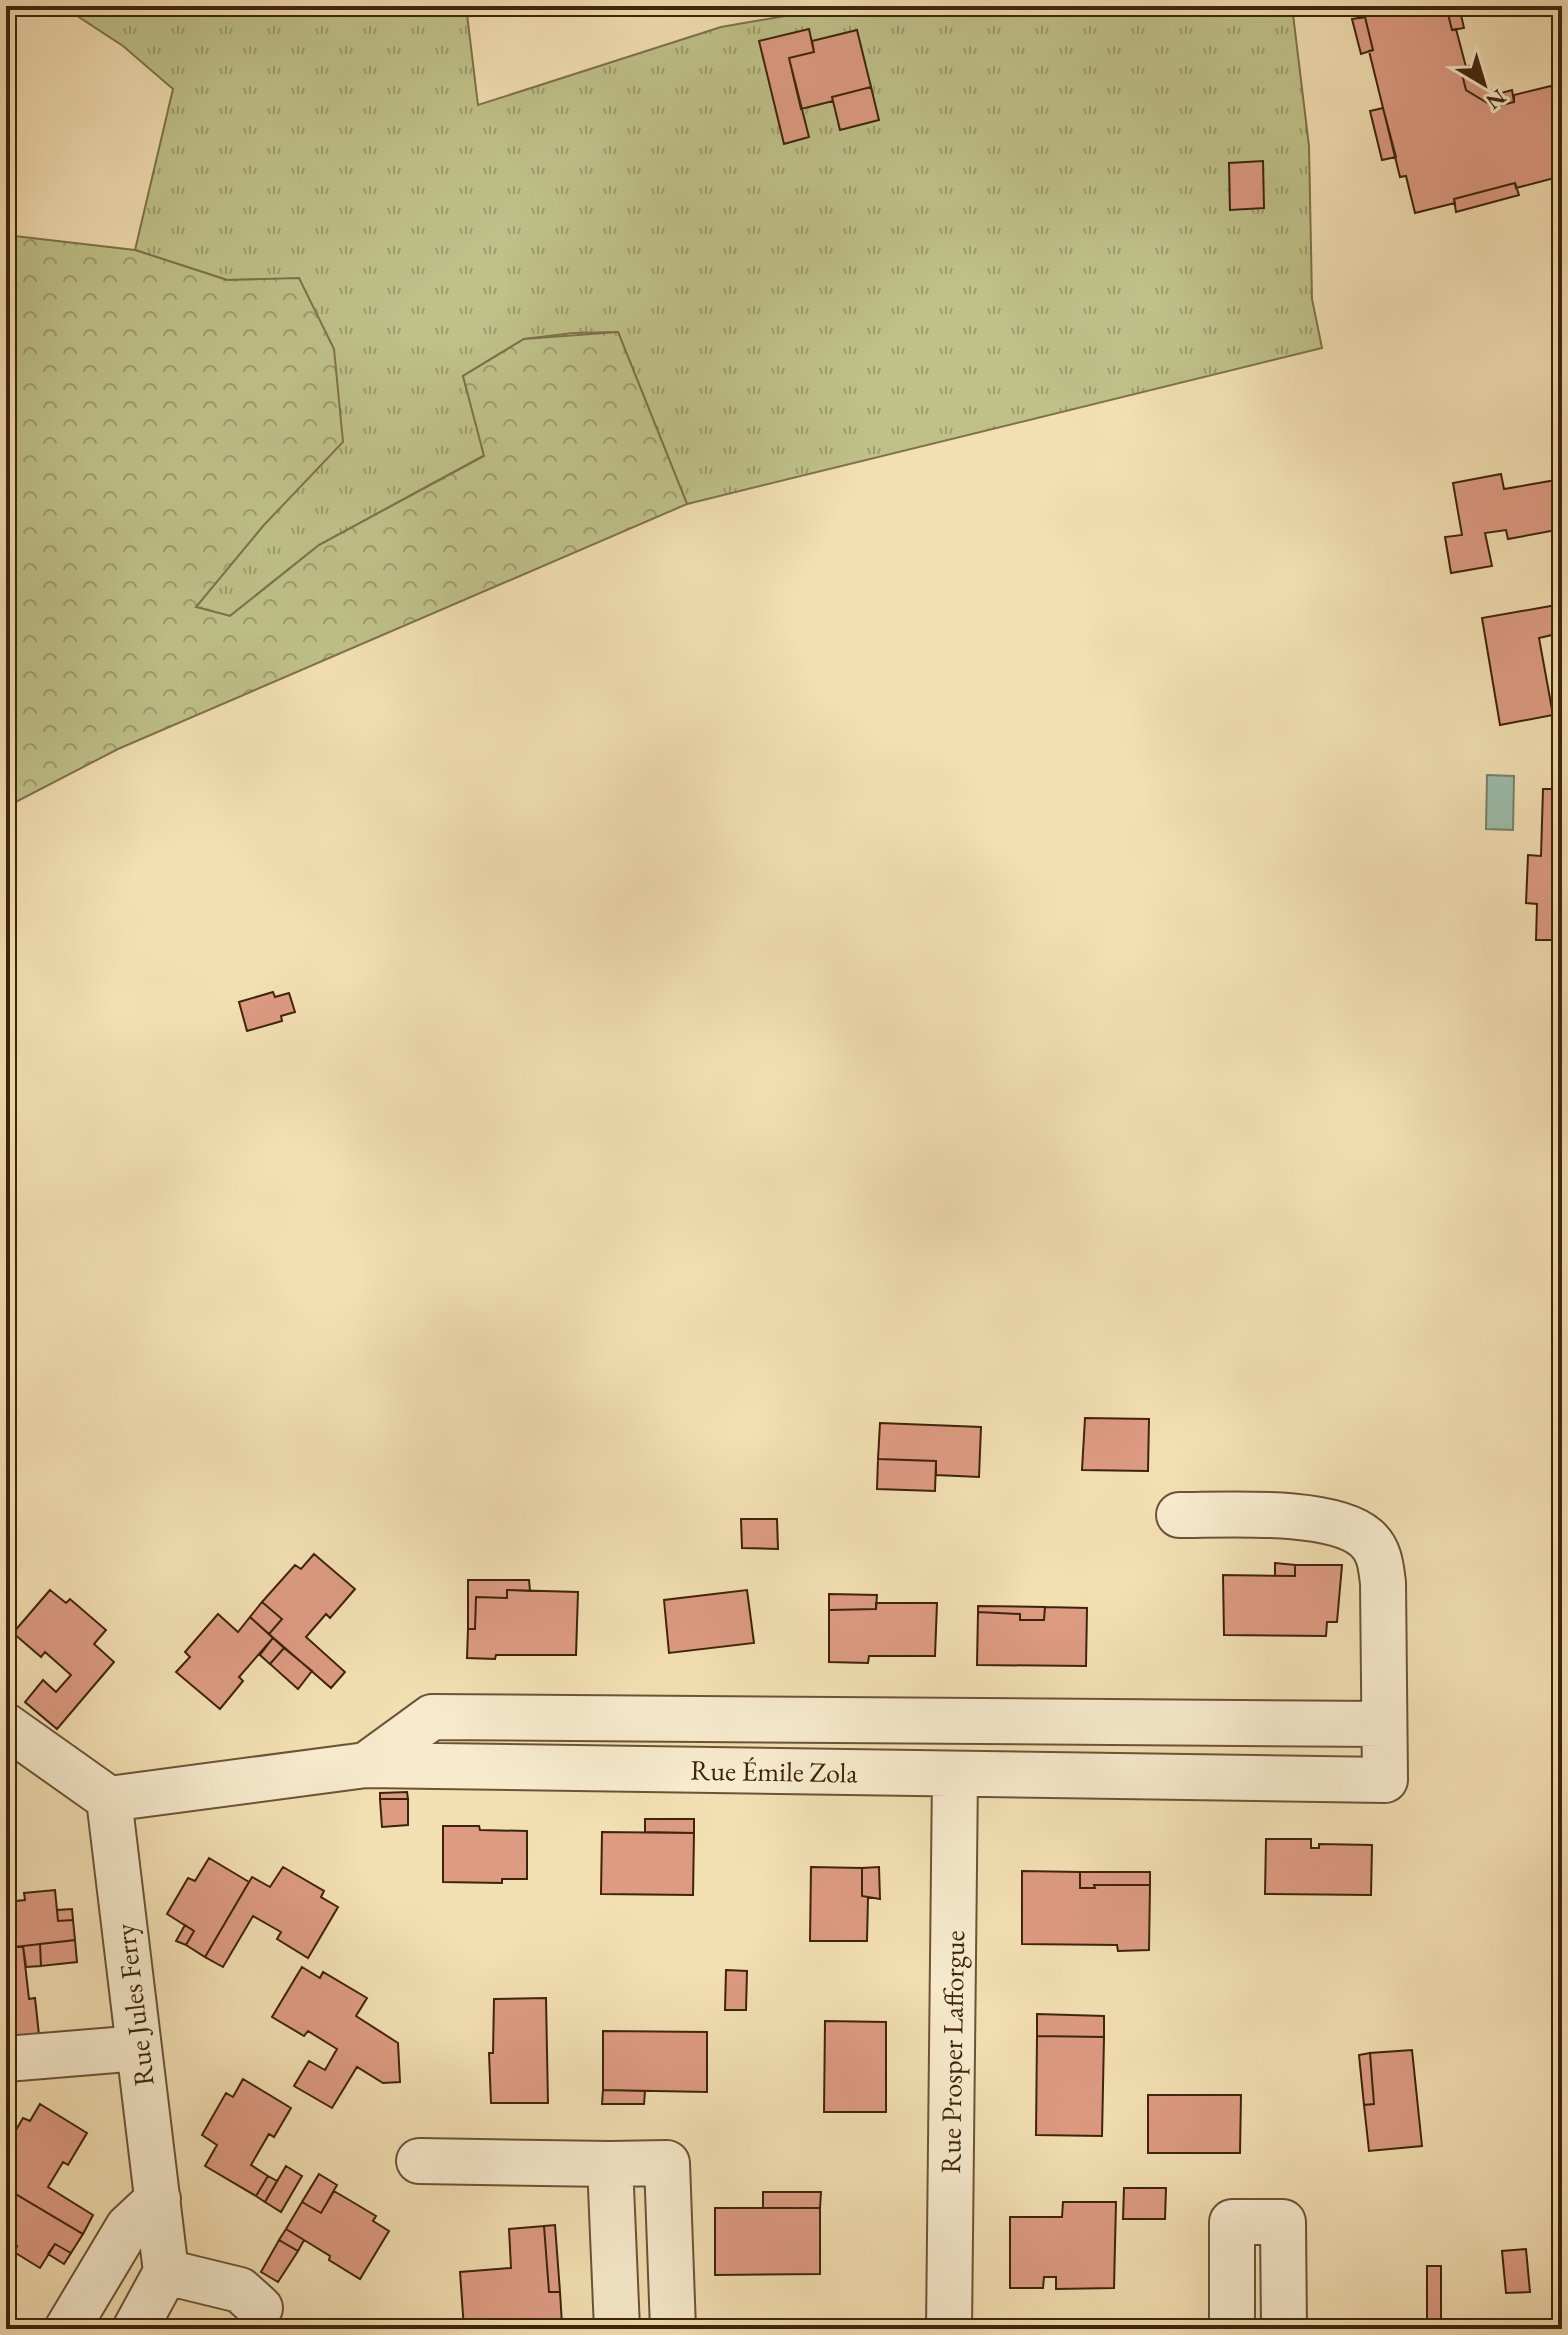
<svg xmlns="http://www.w3.org/2000/svg" width="1568" height="2335" viewBox="0 0 1568 2335" font-family="'EB Garamond',serif">
<style>
.grass{fill:url(#grass-tufts);stroke:#7e724a;stroke-width:2}
.forest{fill:url(#forest-crowns);stroke:#7e724a;stroke-width:2}
.water{fill:#9bbdaa;stroke:#76806b;stroke-width:2}
.building{fill:#dd9b82;stroke:#3e240c;stroke-width:2}
.lines{fill:none;stroke-linecap:round;stroke-linejoin:round}
.minor-casing{stroke:#6b5336;stroke-width:48}
.minor{stroke:#f7eacd;stroke-width:44}
.labels{text-anchor:middle;stroke-width:6;stroke-linejoin:round;paint-order:stroke}
.street-label{font-size:28px;fill:#3e240c;stroke:#f7eacd}
</style>
<defs>
<pattern id="grass-tufts" width="24" height="20" patternUnits="userSpaceOnUse" patternTransform="scale(2)"><rect width="24" height="20" fill="#bfc189"/><path d="M3 7l-1-3M5 7V3M7 7l1-3M15 17l-1-3M17 17v-4M19 17l1-3" fill="none" stroke="#9d9d6e"/></pattern>
<pattern id="forest-crowns" width="20" height="18" patternUnits="userSpaceOnUse" patternTransform="scale(2)"><rect width="20" height="18" fill="#bfc189"/><path d="M2 6a3 3 0 1 1 6 0M12 15a3 3 0 1 1 6 0" fill="none" stroke="#9d9d6e"/></pattern>
</defs>
<rect width="100%" height="100%" fill="#f2dfb2"/>
<filter id="stains"><feTurbulence type="fractalNoise" baseFrequency=".0025" numOctaves="4"/><feColorMatrix values="0 0 0 0 .2 0 0 0 0 .09 0 0 0 0 .02 0 0 0 .5 -.17"/></filter>
<radialGradient id="worn" r=".72"><stop offset=".6" stop-color="#630" stop-opacity="0"/><stop offset="1" stop-color="#630" stop-opacity=".3"/></radialGradient>
<path class="grass" d="M 62,6 L 466,6 L 478,105 L 721,27 L 843,6 L 1292,6 L 1309,146 L 1312,299 L 1322,348 L 687,504 L 618,332 L 573,333 L 524,339 L 463,376 L 485,455 L 319,545 L 230,616 L 195,607 L 263,526 L 299,279 L 227,280 L 135,250 L 173,89 L 123,46 Z"/>
<path class="forest" d="M 6,235 L 135,250 L 227,280 L 299,278 L 334,349 L 343,442 L 263,526 L 196,607 L 230,616 L 319,545 L 484,456 L 463,376 L 524,339 L 618,332 L 687,504 L 118,749 L 6,807 Z"/>
<path class="water" d="M 1487,775 L 1514,776 L 1513,830 L 1486,829 Z"/>
<path class="building" d="M 1357,6 L 1446,6 L 1452,30 L 1456,29 L 1466,67 L 1467,69 L 1461,70 L 1466,90 L 1494,107 L 1514,102 L 1514,95 L 1551,86 L 1553,90 L 1562,88 L 1562,176 L 1516,188 L 1515,183 L 1454,199 L 1455,203 L 1415,213 L 1406,176 L 1400,177 L 1369,51 L 1373,50 L 1365,17 L 1360,18 Z
M 1446,6 L 1459,6 L 1464,28 L 1452,30 Z
M 1365,17 L 1373,50 L 1361,54 L 1352,19 Z
M 809,29 L 814,52 L 789,58 L 809,137 L 784,144 L 759,41 Z
M 857,30 L 871,87 L 832,97 L 833,101 L 801,109 L 789,58 L 814,52 L 812,41 Z
M 1471,65 L 1475,81 L 1498,94 L 1512,90 L 1514,102 L 1494,107 L 1466,90 L 1461,70 Z
M 871,87 L 879,120 L 840,130 L 832,97 Z
M 1383,108 L 1396,157 L 1382,160 L 1370,111 Z
M 1263,161 L 1264,208 L 1230,210 L 1229,163 Z
M 1515,183 L 1519,195 L 1456,212 L 1454,199 Z
M 1501,474 L 1504,489 L 1556,480 L 1562,529 L 1508,539 L 1506,530 L 1485,533 L 1492,566 L 1451,573 L 1445,537 L 1462,535 L 1453,483 Z
M 1562,604 L 1562,647 L 1554,649 L 1552,635 L 1539,638 L 1553,715 L 1500,725 L 1482,618 Z
M 1543,789 L 1562,789 L 1562,940 L 1536,940 L 1537,904 L 1526,903 L 1528,855 L 1541,856 Z
M 273,992 L 275,997 L 289,993 L 295,1012 L 281,1016 L 282,1021 L 247,1031 L 239,1002 Z
M 1085,1418 L 1149,1419 L 1148,1471 L 1082,1470 Z
M 880,1423 L 981,1427 L 979,1477 L 936,1475 L 936,1461 L 878,1459 Z
M 878,1459 L 936,1461 L 935,1491 L 877,1489 Z
M 741,1519 L 777,1519 L 778,1549 L 742,1548 Z
M 314,1554 L 355,1589 L 330,1618 L 326,1614 L 306,1637 L 345,1672 L 331,1688 L 269,1634 L 282,1619 L 262,1602 L 295,1565 L 301,1569 Z
M 1275,1563 L 1295,1565 L 1295,1576 L 1275,1576 Z
M 1295,1565 L 1342,1565 L 1337,1622 L 1327,1622 L 1326,1636 L 1224,1635 L 1223,1575 L 1295,1576 Z
M 468,1580 L 529,1580 L 530,1591 L 507,1590 L 507,1598 L 476,1597 L 475,1629 L 468,1629 Z
M 50,1590 L 66,1603 L 70,1599 L 106,1630 L 94,1644 L 114,1662 L 57,1729 L 25,1702 L 43,1680 L 56,1692 L 71,1675 L 45,1652 L 41,1657 L 13,1633 Z
M 507,1590 L 578,1592 L 576,1655 L 496,1655 L 495,1659 L 467,1658 L 468,1629 L 475,1629 L 476,1597 L 507,1598 Z
M 747,1590 L 754,1643 L 669,1653 L 664,1600 Z
M 829,1594 L 877,1595 L 876,1609 L 829,1610 Z
M 262,1602 L 282,1619 L 269,1634 L 250,1617 Z
M 876,1603 L 937,1603 L 935,1656 L 869,1656 L 868,1663 L 829,1662 L 829,1610 L 876,1609 Z
M 978,1606 L 1045,1607 L 1044,1620 L 1020,1620 L 1020,1614 L 978,1612 Z
M 1045,1607 L 1087,1608 L 1086,1666 L 977,1665 L 978,1612 L 1020,1614 L 1020,1620 L 1044,1620 Z
M 218,1614 L 238,1632 L 250,1617 L 273,1638 L 239,1677 L 243,1681 L 220,1709 L 176,1672 L 190,1657 L 185,1652 Z
M 273,1638 L 284,1648 L 270,1664 L 260,1655 Z
M 284,1648 L 312,1671 L 298,1689 L 270,1664 Z
M 407,1792 L 408,1799 L 380,1799 L 380,1793 Z
M 380,1799 L 408,1799 L 408,1825 L 382,1827 Z
M 645,1819 L 694,1819 L 694,1833 L 645,1832 Z
M 443,1826 L 479,1826 L 480,1830 L 527,1831 L 527,1879 L 502,1879 L 502,1883 L 443,1882 Z
M 602,1832 L 694,1833 L 693,1895 L 601,1894 Z
M 1266,1839 L 1311,1839 L 1311,1848 L 1319,1848 L 1319,1844 L 1372,1845 L 1371,1895 L 1265,1894 Z
M 209,1858 L 249,1882 L 205,1957 L 186,1945 L 194,1931 L 167,1914 L 188,1878 L 195,1881 Z
M 283,1867 L 324,1891 L 321,1897 L 338,1907 L 308,1958 L 277,1939 L 281,1932 L 253,1916 L 223,1967 L 205,1957 L 252,1877 L 270,1887 Z
M 811,1867 L 862,1868 L 862,1896 L 868,1897 L 867,1941 L 810,1941 Z
M 879,1867 L 880,1899 L 862,1896 L 862,1868 Z
M 1022,1871 L 1080,1872 L 1080,1888 L 1095,1888 L 1094,1885 L 1150,1885 L 1149,1950 L 1118,1951 L 1117,1945 L 1022,1944 Z
M 1080,1872 L 1150,1872 L 1150,1885 L 1094,1885 L 1095,1888 L 1080,1888 Z
M 55,1890 L 58,1921 L 73,1920 L 75,1940 L 6,1948 L 6,1902 L 25,1900 L 24,1893 Z
M 72,1909 L 73,1920 L 58,1921 L 57,1910 Z
M 185,1925 L 194,1931 L 186,1945 L 176,1941 Z
M 75,1940 L 77,1962 L 41,1966 L 40,1944 Z
M 40,1944 L 41,1966 L 26,1967 L 23,1946 Z
M 23,1946 L 29,1999 L 35,1998 L 39,2035 L 6,2038 L 6,1948 Z
M 302,1967 L 320,1978 L 323,1972 L 367,1998 L 356,2016 L 398,2043 L 400,2082 L 383,2083 L 357,2067 L 332,2108 L 294,2086 L 309,2061 L 325,2070 L 337,2049 L 308,2031 L 304,2036 L 272,2017 Z
M 726,1970 L 747,1971 L 746,2010 L 725,2010 Z
M 546,1998 L 548,2103 L 491,2103 L 489,2053 L 493,2053 L 494,1999 Z
M 1037,2014 L 1104,2016 L 1104,2037 L 1037,2036 Z
M 825,2021 L 886,2022 L 886,2112 L 824,2112 Z
M 603,2031 L 707,2032 L 707,2092 L 603,2090 Z
M 1037,2036 L 1104,2037 L 1102,2136 L 1036,2135 Z
M 1412,2050 L 1422,2146 L 1369,2151 L 1364,2105 L 1374,2104 L 1370,2053 Z
M 1370,2053 L 1374,2104 L 1364,2105 L 1359,2055 Z
M 243,2079 L 291,2108 L 274,2137 L 269,2134 L 251,2165 L 268,2176 L 256,2196 L 205,2166 L 217,2145 L 202,2135 L 226,2093 L 233,2097 Z
M 603,2090 L 645,2091 L 644,2104 L 602,2104 Z
M 1148,2095 L 1241,2095 L 1240,2153 L 1148,2153 Z
M 40,2104 L 87,2133 L 68,2165 L 63,2162 L 48,2187 L 93,2215 L 83,2234 L 9,2190 L 11,2185 L 6,2181 L 6,2147 L 23,2118 L 30,2121 Z
M 286,2166 L 302,2176 L 281,2212 L 265,2202 Z
M 319,2174 L 337,2185 L 321,2213 L 302,2202 Z
M 268,2176 L 277,2181 L 265,2202 L 256,2196 Z
M 1124,2188 L 1166,2188 L 1165,2219 L 1123,2219 Z
M 9,2190 L 83,2234 L 71,2253 L 55,2244 L 40,2268 L 14,2252 L 17,2246 L 6,2239 L 6,2195 Z
M 334,2191 L 376,2216 L 373,2221 L 389,2231 L 360,2279 L 329,2260 L 330,2256 L 286,2229 L 302,2202 L 321,2213 Z
M 763,2192 L 821,2192 L 820,2208 L 763,2208 Z
M 1063,2202 L 1116,2202 L 1114,2288 L 1056,2289 L 1056,2277 L 1044,2277 L 1043,2288 L 1010,2288 L 1010,2217 L 1062,2217 Z
M 715,2208 L 820,2208 L 820,2274 L 715,2275 Z
M 555,2225 L 560,2292 L 549,2292 L 544,2226 Z
M 544,2226 L 549,2292 L 560,2292 L 562,2324 L 464,2329 L 460,2272 L 511,2268 L 509,2229 Z
M 286,2229 L 304,2240 L 298,2251 L 279,2240 Z
M 279,2240 L 298,2251 L 278,2282 L 261,2272 Z
M 55,2244 L 71,2253 L 64,2264 L 48,2254 Z
M 1526,2249 L 1530,2292 L 1506,2293 L 1502,2251 Z
M 1427,2266 L 1441,2266 L 1441,2327 L 1427,2327 Z"/>
<g class="lines">
<g class="minor-casing">
<path id="minor" d="M 6,1726 L 109,1799 L 166,2272 L 135,2329
M 366,1765 L 432,1717 L 1383,1724
M 109,1799 L 366,1765 L 1385,1780 L 1383,1583 C 1381,1567 1380,1550 1366,1538 C 1332,1508 1225,1515 1179,1515
M 6,2059 L 139,2048
M 419,2161 L 610,2164
M 166,2272 L 240,2290 L 260,2308
M 67,2329 L 128,2227 L 158,2199
M 617,2329 L 610,2164 L 667,2163 L 673,2329
M 949,2329 L 955,1774
M 1232,2329 L 1232,2222 L 1283,2222 L 1284,2329"/>
</g>
<use href="#minor" class="minor"/>
</g>
<g class="labels">
<g class="street-label">
<text transform="translate(774 1771) rotate(1)" y="10">Rue Émile Zola</text>
<text transform="translate(134 2005) rotate(-97)" y="10">Rue Jules Ferry</text>
<text transform="translate(952 2052) rotate(-89)" y="10">Rue Prosper Lafforgue</text>
</g>
</g>
<rect width="1568" height="2335" fill="none" stroke="#f2dfb2" stroke-width="32"/>
<rect x="8" y="8" width="1552" height="2319" fill="none" stroke="#3e240c" stroke-width="4"/>
<rect x="16" y="16" width="1536" height="2303" fill="none" stroke="#3e240c" stroke-width="2"/>
<g transform="translate(1484 84) rotate(142)" stroke="#f7eacd" stroke-width="6" paint-order="stroke">
<path d="M0-6L14 30L0 20L-14 30Z" fill="#3e240c"/>
<text y="-12" font-size="22" font-weight="bold" text-anchor="middle" fill="#3e240c">N</text>
</g>
<rect width="100%" height="100%" filter="url(#stains)"/>
<rect width="100%" height="100%" fill="url(#worn)"/>
</svg>
